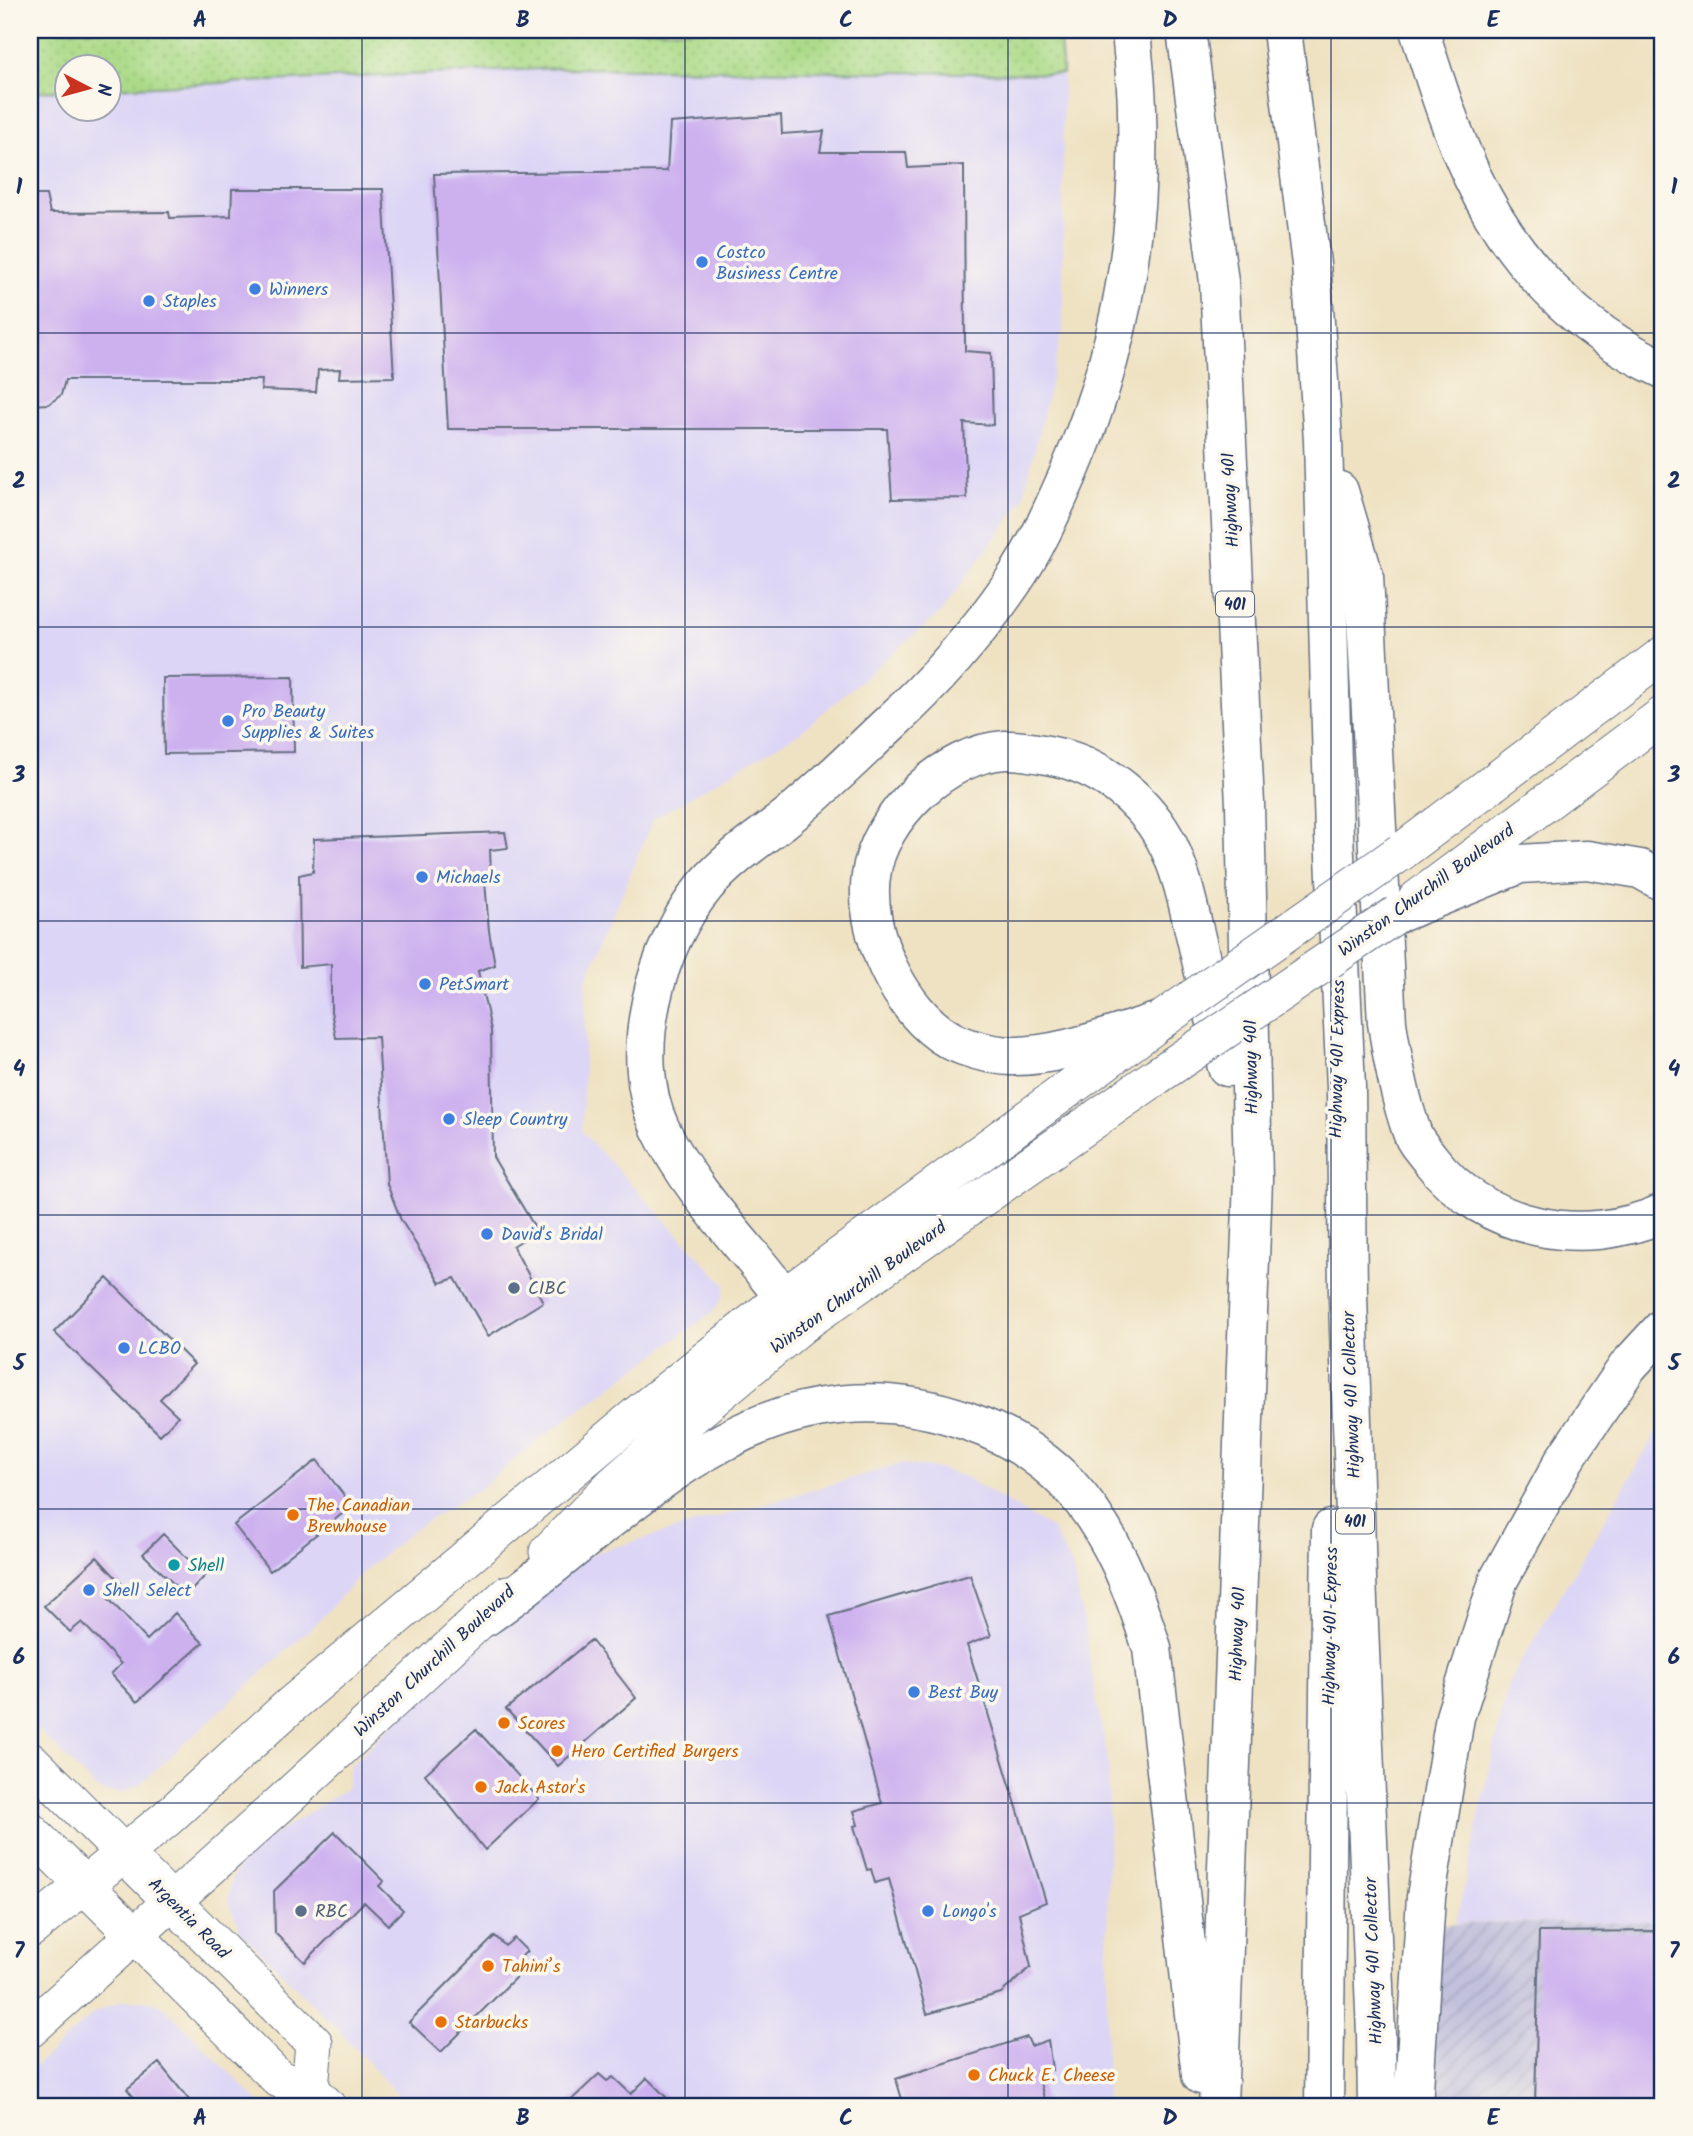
<svg xmlns="http://www.w3.org/2000/svg" width="1693" height="2136" viewBox="0 0 1693 2136" font-family="Kalam,sans-serif">
<style>
.built{fill:#dcd5f6}
.industrial{fill:url(#industrial-furrows)}
.grass{fill:url(#grass-dots);stroke:#628472;stroke-width:2}
.building{fill:#cdb1ef}
.lines{fill:none;stroke-linecap:round;stroke-linejoin:round}
.secondary-casing{stroke:#656e81;stroke-width:39}
.highway-casing{stroke:#656e81;stroke-width:41}
.secondary{stroke:#fff;stroke-width:37}
.highway{stroke:#fff;stroke-width:38}
.secondary-bridge-casing{stroke:#656e81;stroke-width:39;stroke-linecap:butt}
.secondary-bridge{stroke:#fff;stroke-width:37}
.grid{fill:none;stroke:#1b2f5e;stroke-width:2;stroke-opacity:0.55}
.shop-dot{fill:#3f7fe0;stroke:#fbf7ec;stroke-width:2.5}
.service-dot{fill:#5c6f8a;stroke:#fbf7ec;stroke-width:2.5}
.food-dot{fill:#e8710a;stroke:#fbf7ec;stroke-width:2.5}
.culture-dot{fill:#0f9aa8;stroke:#fbf7ec;stroke-width:2.5}
.labels{text-anchor:middle;stroke-width:7;stroke-linejoin:round;paint-order:stroke}
.shield{fill:#fbf7ec;stroke:#5e6b89;stroke-width:2}
.shield-label{font-size:16px;font-weight:bold;fill:#1b2f5e}
.shop-label{font-size:18px;fill:#366cbe;stroke:#fbf7ec;text-anchor:start}
.street-label{font-size:18px;fill:#1b2f5e;stroke:#fbf7ec}
.service-label{font-size:18px;fill:#4e5e75;stroke:#fbf7ec;text-anchor:start}
.food-label{font-size:18px;fill:#c56008;stroke:#fbf7ec;text-anchor:start}
.culture-label{font-size:18px;fill:#0d838f;stroke:#fbf7ec;text-anchor:start}
.neatline{fill:none;stroke:#1b2f5e;stroke-width:2.5}
.grid-label{font-size:23px;text-anchor:middle;font-weight:bold;fill:#1b2f5e}
</style>
<defs>
<pattern id="industrial-furrows" width="10" height="10" patternUnits="userSpaceOnUse" patternTransform="scale(1.75)"><rect width="10" height="10" fill="#c2c1dc"/><path d="M-1 1l2-2M0 10L10 0M9 11l2-2" fill="none" stroke="#a6a6bf"/></pattern>
<pattern id="grass-dots" width="8" height="8" patternUnits="userSpaceOnUse" patternTransform="scale(1.75)"><rect width="8" height="8" fill="#aada87"/><path d="M2 2h.1M6 6h.1" fill="none" stroke="#92bb77" stroke-width="1.8" stroke-linecap="round"/></pattern>
</defs>
<rect width="100%" height="100%" fill="#fbf7ec"/>
<filter id="ink" filterUnits="userSpaceOnUse"><feTurbulence type="fractalNoise" baseFrequency=".0143" numOctaves="2"/><feDisplacementMap in="SourceGraphic" scale="14" xChannelSelector="R" yChannelSelector="G"/><feConvolveMatrix kernelMatrix="1 2 1 2 8 2 1 2 1" color-interpolation-filters="sRGB"/></filter>
<filter id="wash" filterUnits="userSpaceOnUse"><feTurbulence type="fractalNoise" baseFrequency=".00686" numOctaves="4" result="noise"/><feDisplacementMap in="SourceGraphic" scale="28" xChannelSelector="R" yChannelSelector="G"/><feGaussianBlur stdDeviation="1.57" result="paint"/><feColorMatrix in="noise" values="0 0 0 0 0 0 0 0 0 0 0 0 0 0 0 0 0 1.4 0 .05"/><feComposite in="paint" operator="in"/></filter>
<g filter="url(#wash)">
<rect width="100%" height="100%" fill="#efe2c2"/>
<path class="built" d="M 562,68 L 1063,74 L 1063,330 L 1023,500 L 941,612 L 799,733 L 653,819 L 586,981 L 582,1132 L 725,1284 L 723,1297 L 714,1311 L 527,1449 L 480,1489 L 413,1530 L 363,1572 L 319,1621 L 139,1785 L 121,1793 L 105,1792 L 97,1789 L 30,1722 L 30,92 L 66,90 L 66,108 L 108,108 L 109,88 Z
M 1663,1425 L 1663,1922 L 1456,1923 L 1508,1684 L 1657,1431 Z
M 901,1464 L 938,1469 L 963,1476 L 1052,1529 L 1072,1566 L 1085,1627 L 1095,1693 L 1109,1764 L 1106,2106 L 408,2106 L 342,2034 L 237,1928 L 240,1926 L 230,1908 L 228,1898 L 231,1881 L 243,1860 L 261,1843 L 346,1789 L 350,1765 L 423,1695 L 581,1557 Z
M 123,2000 L 145,2000 L 158,2003 L 167,2010 L 263,2106 L 30,2106 L 30,2071 L 94,2013 Z"/>
<path class="industrial" d="M 1663,1922 L 1663,2106 L 1431,2106 L 1433,1924 Z"/>
<path class="grass" d="M 30,30 L 1059,30 L 1063,74 L 562,68 L 109,88 L 108,66 L 66,66 L 66,90 L 30,92 Z"/>
<g id="blocks">
<path class="building" d="M 781,115 L 782,134 L 824,131 L 820,152 L 906,152 L 908,168 L 964,165 L 965,351 L 991,353 L 993,425 L 964,423 L 967,498 L 892,499 L 887,429 L 448,429 L 434,174 L 667,171 L 670,123 Z
M 232,189 L 383,189 L 394,377 L 339,378 L 340,369 L 318,370 L 316,392 L 261,390 L 262,380 L 65,380 L 61,395 L 49,404 L 30,405 L 30,250 L 32,249 L 30,195 L 46,195 L 50,213 L 169,212 L 170,218 L 231,216 Z
M 293,677 L 294,752 L 164,754 L 163,678 Z
M 505,832 L 508,848 L 490,850 L 491,876 L 485,881 L 489,931 L 495,965 L 478,971 L 491,1030 L 493,1157 L 537,1231 L 513,1246 L 543,1302 L 488,1336 L 455,1278 L 440,1283 L 401,1220 L 387,1184 L 378,1037 L 336,1038 L 331,1011 L 331,964 L 300,967 L 299,875 L 313,872 L 314,839 Z
M 107,1278 L 194,1364 L 160,1399 L 178,1416 L 160,1435 L 54,1332 Z
M 317,1460 L 352,1506 L 270,1571 L 234,1525 Z
M 163,1534 L 205,1576 L 186,1596 L 143,1554 Z
M 97,1557 L 122,1584 L 108,1598 L 147,1640 L 175,1613 L 203,1643 L 137,1702 L 111,1674 L 121,1664 L 82,1622 L 70,1632 L 44,1606 Z
M 970,1575 L 991,1636 L 967,1645 L 1046,1902 L 1019,1913 L 1031,1967 L 1001,1993 L 927,2014 L 889,1879 L 875,1883 L 871,1869 L 867,1870 L 854,1826 L 858,1825 L 854,1811 L 882,1803 L 829,1616 Z
M 591,1640 L 636,1698 L 558,1766 L 506,1709 Z
M 476,1729 L 539,1799 L 485,1850 L 425,1774 Z
M 335,1832 L 384,1881 L 379,1886 L 403,1910 L 388,1925 L 364,1902 L 305,1962 L 275,1933 L 274,1891 Z
M 1663,1931 L 1663,2106 L 1535,2106 L 1539,1932 Z
M 495,1936 L 505,1946 L 514,1938 L 527,1951 L 519,1959 L 526,1967 L 441,2052 L 409,2022 Z
M 1027,2037 L 1031,2046 L 1048,2040 L 1052,2070 L 1037,2070 L 1046,2106 L 904,2106 L 896,2079 Z
M 159,2063 L 194,2106 L 141,2106 L 127,2089 Z
M 599,2074 L 607,2081 L 613,2077 L 631,2094 L 647,2078 L 666,2097 L 657,2106 L 565,2106 Z"/>
</g>
</g>
<g filter="url(#ink)">
<use href="#blocks" fill-opacity="0" stroke="#656e81" stroke-width="2"/>
<g class="lines">
<g class="secondary-casing">
<path id="secondary" d="M 1401,852 L 1663,655
M 1417,899 L 1663,715
M 548,1552 L 613,1485 L 686,1421 L 805,1322 L 1157,1076
M 30,1760 L 314,2043 L 310,2089
M 30,1831 L 279,2079 L 310,2089 L 327,2106
M 30,1929 L 166,1819 L 291,1705 L 643,1410 L 784,1297 L 1154,1026
M 30,2029 L 277,1807 L 508,1594"/>
</g>
<g class="highway-casing">
<path id="highway" d="M 1186,30 L 1219,282 L 1245,804 L 1253,1180 L 1218,2106
M 1282,30 L 1311,264 L 1323,440 L 1334,835 L 1346,1087 L 1348,1296 L 1357,1578 L 1376,2034 L 1377,2106
M 1419,30 C 1435,79 1450,129 1472,176 C 1512,261 1577,330 1663,369
M 1339,491 L 1364,576 L 1387,1023 C 1392,1056 1397,1085 1407,1117 C 1409,1123 1411,1131 1414,1137 C 1418,1145 1425,1152 1430,1159 C 1485,1230 1582,1249 1663,1213
M 1397,914 L 1520,864 L 1587,860 L 1640,869 L 1663,882
M 1160,1021 C 1115,1034 1059,1057 1011,1056 C 992,1055 967,1049 950,1040 C 900,1012 863,932 871,876 C 878,817 946,753 1005,750 C 1020,749 1037,753 1052,756 C 1098,764 1141,797 1164,837 C 1181,868 1188,905 1196,938 C 1206,981 1216,1024 1227,1067
M 805,1322 C 785,1299 767,1275 747,1251 C 715,1213 682,1174 660,1128 C 626,1055 655,945 706,885 C 728,860 754,842 781,822 C 818,793 853,758 888,725 C 934,683 977,634 1012,583 C 1035,550 1052,511 1068,475 C 1118,360 1141,238 1137,113 C 1137,85 1133,57 1131,30
M 485,1617 C 566,1561 636,1488 723,1442 C 800,1400 884,1391 967,1421 C 1005,1434 1041,1456 1069,1485 C 1112,1532 1133,1589 1152,1648 L 1201,2075
M 1324,2106 L 1331,1529
M 1413,2106 L 1426,1897 L 1455,1717 L 1499,1579 L 1565,1459 L 1628,1366 L 1663,1328"/>
</g>
<use href="#secondary" class="secondary"/>
<use href="#highway" class="highway"/>
<g class="secondary-bridge-casing">
<path id="secondary-bridge" d="M 1160,1021 L 1401,852
M 1157,1076 L 1397,914"/>
</g>
<use href="#secondary-bridge" class="secondary-bridge"/>
</g>
</g>
<path class="grid" d="M 362,30 L 362,2106M 685,30 L 685,2106M 1008,30 L 1008,2106M 1331,30 L 1331,2106M 30,333 L 1663,333M 30,627 L 1663,627M 30,921 L 1663,921M 30,1215 L 1663,1215M 30,1509 L 1663,1509M 30,1803 L 1663,1803"/>
<g class="shop-dot">
<circle cx="702" cy="262" r="7"/>
<circle cx="255" cy="289" r="7"/>
<circle cx="149" cy="301" r="7"/>
<circle cx="228" cy="721" r="7"/>
<circle cx="422" cy="877" r="7"/>
<circle cx="425" cy="984" r="7"/>
<circle cx="449" cy="1119" r="7"/>
<circle cx="487" cy="1234" r="7"/>
<circle cx="124" cy="1348" r="7"/>
<circle cx="89" cy="1590" r="7"/>
<circle cx="914" cy="1692" r="7"/>
<circle cx="928" cy="1911" r="7"/>
</g>
<g class="service-dot">
<circle cx="514" cy="1288" r="7"/>
<circle cx="301" cy="1911" r="7"/>
</g>
<g class="food-dot">
<circle cx="293" cy="1515" r="7"/>
<circle cx="504" cy="1723" r="7"/>
<circle cx="557" cy="1751" r="7"/>
<circle cx="481" cy="1787" r="7"/>
<circle cx="488" cy="1966" r="7"/>
<circle cx="441" cy="2022" r="7"/>
<circle cx="974" cy="2075" r="7"/>
</g>
<circle class="culture-dot" cx="174" cy="1565" r="7"/>
<g class="labels">
<g class="shield">
<rect x="1216" y="591.5" width="38" height="25" rx="5"/>
<rect x="1336" y="1508.5" width="38" height="25" rx="5"/>
</g>
<g class="shield-label">
<text x="1235" y="610">401</text>
<text x="1355" y="1527">401</text>
</g>
<g class="shop-label">
<text x="716" y="258">Costco<tspan x="716" dy="21">Business Centre</tspan></text>
<text x="269" y="295">Winners</text>
<text x="163" y="307">Staples</text>
<text x="242" y="717">Pro Beauty<tspan x="242" dy="21">Supplies &amp; Suites</tspan></text>
<text x="436" y="883">Michaels</text>
<text x="439" y="990">PetSmart</text>
<text x="463" y="1125">Sleep Country</text>
<text x="501" y="1240">David's Bridal</text>
<text x="138" y="1354">LCBO</text>
<text x="103" y="1596">Shell Select</text>
<text x="928" y="1698">Best Buy</text>
<text x="942" y="1917">Longo's</text>
</g>
<g class="street-label">
<text transform="translate(1230 500) rotate(-93)" y="6">Highway 401</text>
<text transform="translate(1426 890) rotate(-36)" y="6">Winston Churchill Boulevard</text>
<text transform="translate(1337 1059) rotate(-89)" y="6">Highway 401 Express</text>
<text transform="translate(1251 1067) rotate(-91)" y="6">Highway 401</text>
<text transform="translate(858 1287) rotate(-36)" y="6">Winston Churchill Boulevard</text>
<text transform="translate(1351 1395) rotate(-92)" y="6">Highway 401 Collector</text>
<text transform="translate(1330 1626) rotate(-89)" y="6">Highway 401 Express</text>
<text transform="translate(1237 1634) rotate(-88)" y="6">Highway 401</text>
<text transform="translate(434 1661) rotate(-43)" y="6">Winston Churchill Boulevard</text>
<text transform="translate(189 1918) rotate(45)" y="6">Argentia Road</text>
<text transform="translate(1373 1961) rotate(-92)" y="6">Highway 401 Collector</text>
</g>
<g class="service-label">
<text x="528" y="1294">CIBC</text>
<text x="315" y="1917">RBC</text>
</g>
<g class="food-label">
<text x="307" y="1511">The Canadian<tspan x="307" dy="21">Brewhouse</tspan></text>
<text x="518" y="1729">Scores</text>
<text x="571" y="1757">Hero Certified Burgers</text>
<text x="495" y="1793">Jack Astor's</text>
<text x="502" y="1972">Tahini’s</text>
<text x="455" y="2028">Starbucks</text>
<text x="988" y="2081">Chuck E. Cheese</text>
</g>
<g class="culture-label">
<text x="188" y="1571">Shell</text>
</g>
</g>
<rect width="1693" height="2136" fill="none" stroke="#fbf7ec" stroke-width="77"/>
<g transform="translate(88 88) rotate(96)"><circle r="33" fill="#fbf7ec" stroke="#a1a7b3" stroke-width="2"/>
<path d="M0-5L12 26L0 18L-12 26Z" fill="#c8321e"/>
<text y="-10" font-size="19" font-weight="bold" text-anchor="middle" fill="#1b2f5e">N</text>
</g>
<rect x="38" y="38" width="1616" height="2060" class="neatline"/>
<g class="grid-label">
<text x="200" y="27">A</text>
<text x="523" y="27">B</text>
<text x="846" y="27">C</text>
<text x="1170" y="27">D</text>
<text x="1493" y="27">E</text>
<text x="19" y="194">1</text>
<text x="1674" y="194">1</text>
<text x="19" y="488">2</text>
<text x="1674" y="488">2</text>
<text x="19" y="782">3</text>
<text x="1674" y="782">3</text>
<text x="19" y="1076">4</text>
<text x="1674" y="1076">4</text>
<text x="19" y="1370">5</text>
<text x="1674" y="1370">5</text>
<text x="19" y="1664">6</text>
<text x="1674" y="1664">6</text>
<text x="19" y="1958">7</text>
<text x="1674" y="1958">7</text>
<text x="200" y="2125">A</text>
<text x="523" y="2125">B</text>
<text x="846" y="2125">C</text>
<text x="1170" y="2125">D</text>
<text x="1493" y="2125">E</text>
</g>
</svg>
